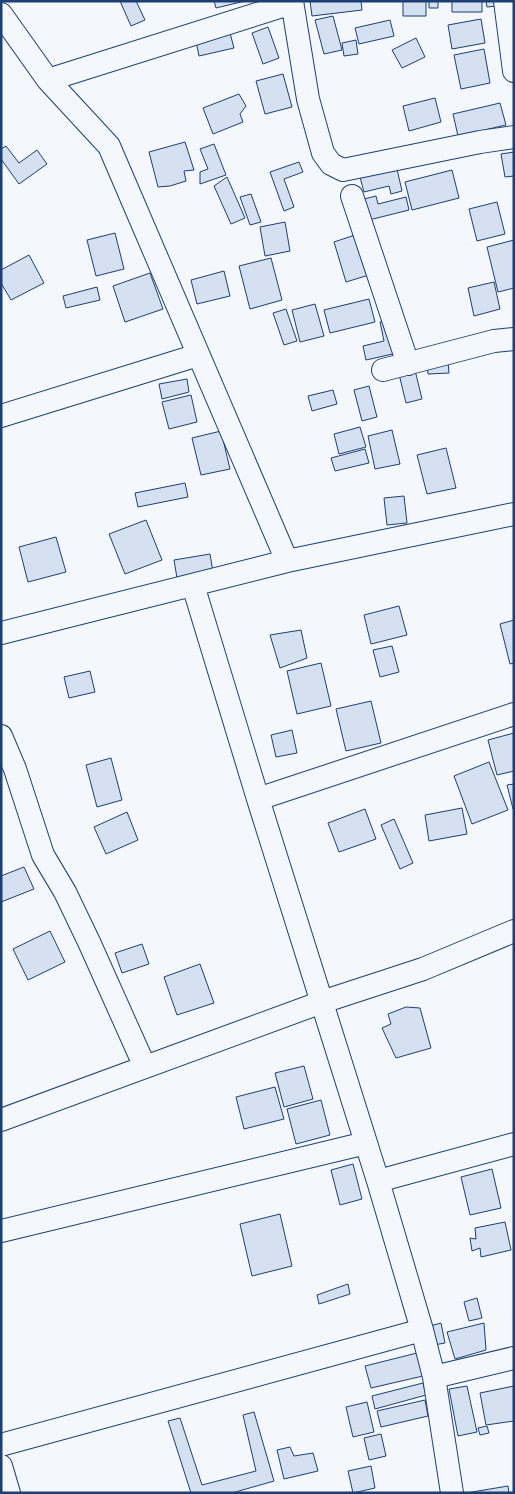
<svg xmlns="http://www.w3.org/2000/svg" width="515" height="1494" viewBox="0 0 515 1494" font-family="'Golos Text',sans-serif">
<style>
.building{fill:#d5e0f0;stroke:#1d3f73}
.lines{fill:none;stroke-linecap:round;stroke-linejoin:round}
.minor-casing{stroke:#1d3f73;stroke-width:24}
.minor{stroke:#f4f7fb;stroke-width:22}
</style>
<rect width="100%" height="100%" fill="#f4f7fb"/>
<path class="building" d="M 120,1 L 136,1 L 145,20 L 131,26 Z
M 214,1 L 245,1 L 216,8 Z
M 310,1 L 361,1 L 362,10 L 312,16 Z
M 403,1 L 426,1 L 426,16 L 403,16 Z
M 429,1 L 438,1 L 438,8 L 429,8 Z
M 452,1 L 482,1 L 482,12 L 452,12 Z
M 486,1 L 497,1 L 497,6 L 487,7 Z
M 333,16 L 342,50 L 324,54 L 315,20 Z
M 481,19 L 485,43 L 452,49 L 448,25 Z
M 390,20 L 394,36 L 359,44 L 355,28 Z
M 268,27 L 279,58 L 263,64 L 252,33 Z
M 230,33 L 234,48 L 199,56 L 196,41 Z
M 416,38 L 425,57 L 402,68 L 392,50 Z
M 356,40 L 358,54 L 344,56 L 342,43 Z
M 484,49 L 490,83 L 461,89 L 454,55 Z
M 283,74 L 292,107 L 265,114 L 256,81 Z
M 239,94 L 246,106 L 240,114 L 243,122 L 213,134 L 203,108 Z
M 435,98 L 441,122 L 409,131 L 403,106 Z
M 500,103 L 506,125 L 458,136 L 453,114 Z
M 185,142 L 194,170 L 184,171 L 186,181 L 170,186 L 158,187 L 149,152 Z
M 214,144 L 226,175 L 200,184 L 200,172 L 208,169 L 200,149 Z
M 6,146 L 19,163 L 37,150 L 47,164 L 19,184 L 1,159 L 1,149 Z
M 514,152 L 514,176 L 505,177 L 501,154 Z
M 299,162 L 303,172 L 284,179 L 294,207 L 284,211 L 270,172 Z
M 397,169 L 402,191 L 391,194 L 389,186 L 364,192 L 360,177 Z
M 452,170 L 459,198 L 412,210 L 405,182 Z
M 227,177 L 245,218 L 231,224 L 214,186 Z
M 251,194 L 261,222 L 250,225 L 240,197 Z
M 376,196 L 378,204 L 406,197 L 409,210 L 369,220 L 364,199 Z
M 497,202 L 505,234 L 477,241 L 469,209 Z
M 285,222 L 290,251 L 265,256 L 260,227 Z
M 115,233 L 124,269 L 96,276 L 87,240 Z
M 355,235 L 369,275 L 346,282 L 334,242 Z
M 514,240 L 514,288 L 498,292 L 487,247 Z
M 29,255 L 44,283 L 11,300 L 1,283 L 1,270 Z
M 271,258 L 282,300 L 250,309 L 239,266 Z
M 224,271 L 230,296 L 197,304 L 191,280 Z
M 150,273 L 163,309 L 125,322 L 113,286 Z
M 494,282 L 500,309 L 474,316 L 468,288 Z
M 97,287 L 100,300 L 66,308 L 63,296 Z
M 369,299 L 375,322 L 330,333 L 324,310 Z
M 315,304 L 324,336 L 300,342 L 292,310 Z
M 286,309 L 297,341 L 284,345 L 273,313 Z
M 389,320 L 397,353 L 366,360 L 363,346 L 384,341 L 380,322 Z
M 448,361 L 449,373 L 428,374 L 427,362 Z
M 414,366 L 422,399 L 406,403 L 398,370 Z
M 187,379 L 189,392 L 162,399 L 159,384 Z
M 369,386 L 377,417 L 362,421 L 354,390 Z
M 333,390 L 337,404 L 312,411 L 308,396 Z
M 191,395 L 197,422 L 169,429 L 162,402 Z
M 360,427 L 366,447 L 339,454 L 334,434 Z
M 392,430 L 400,464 L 375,469 L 368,436 Z
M 221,431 L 230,469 L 201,475 L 192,438 Z
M 446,448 L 456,488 L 427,494 L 417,455 Z
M 365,449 L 369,463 L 335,471 L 331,458 Z
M 185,483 L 188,497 L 138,507 L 135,493 Z
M 404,496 L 407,523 L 387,525 L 384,498 Z
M 146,520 L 162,560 L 125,574 L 109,534 Z
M 56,537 L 66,572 L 28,582 L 19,547 Z
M 210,554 L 213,572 L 177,578 L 174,560 Z
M 399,606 L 407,635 L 371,644 L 364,615 Z
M 514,620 L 514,663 L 510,664 L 500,624 Z
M 301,630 L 307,658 L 280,668 L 270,635 Z
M 392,646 L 399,672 L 380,677 L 373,650 Z
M 321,663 L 331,706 L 297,714 L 287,671 Z
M 90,671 L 95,692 L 69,698 L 64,677 Z
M 371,701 L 381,743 L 346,751 L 336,709 Z
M 292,730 L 297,753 L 276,757 L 271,735 Z
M 514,733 L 514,771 L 497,775 L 488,740 Z
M 111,758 L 122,800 L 97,807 L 86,765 Z
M 489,762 L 508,810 L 472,824 L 454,776 Z
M 514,784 L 514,809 L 513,809 L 507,785 Z
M 462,808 L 467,834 L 429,841 L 425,815 Z
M 365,809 L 376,839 L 339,852 L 328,823 Z
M 127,812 L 138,840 L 106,854 L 94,827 Z
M 394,819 L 413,863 L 400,869 L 381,825 Z
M 24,867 L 34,889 L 1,902 L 1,876 Z
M 50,931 L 65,962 L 28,980 L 13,949 Z
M 142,944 L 149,964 L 122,973 L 115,953 Z
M 200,964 L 214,1003 L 177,1015 L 164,977 Z
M 406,1007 L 420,1008 L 431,1048 L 396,1058 L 382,1028 L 391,1024 L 388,1014 Z
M 304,1066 L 313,1099 L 284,1107 L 275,1073 Z
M 275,1087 L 284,1119 L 244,1129 L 236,1097 Z
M 321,1100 L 330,1135 L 296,1144 L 287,1109 Z
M 353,1164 L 362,1199 L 340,1205 L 331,1170 Z
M 492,1169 L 501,1208 L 470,1215 L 461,1177 Z
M 280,1214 L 292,1266 L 252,1276 L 240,1224 Z
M 505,1222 L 511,1250 L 481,1257 L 480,1248 L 472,1251 L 470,1238 L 476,1239 L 475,1228 Z
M 348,1284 L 350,1294 L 319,1304 L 317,1295 Z
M 477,1298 L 482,1318 L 469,1321 L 464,1302 Z
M 441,1323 L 445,1343 L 434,1345 L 430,1326 Z
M 484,1323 L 486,1350 L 455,1359 L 447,1332 Z
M 417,1353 L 423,1376 L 371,1388 L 365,1366 Z
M 423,1383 L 426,1395 L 375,1409 L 372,1396 Z
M 467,1386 L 477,1432 L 458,1436 L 449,1389 Z
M 514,1386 L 514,1421 L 486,1425 L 480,1393 Z
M 425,1400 L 428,1416 L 381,1427 L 377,1411 Z
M 367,1402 L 374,1432 L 353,1437 L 346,1407 Z
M 254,1412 L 274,1481 L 232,1493 L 191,1493 L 168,1421 L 180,1418 L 202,1485 L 256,1471 L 243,1415 Z
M 487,1426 L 489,1433 L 480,1435 L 478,1428 Z
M 381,1434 L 386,1456 L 369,1460 L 364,1438 Z
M 290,1447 L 294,1456 L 313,1453 L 318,1471 L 284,1479 L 277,1450 Z
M 371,1466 L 375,1488 L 353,1493 L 348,1471 Z
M 508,1486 L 509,1493 L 466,1493 Z"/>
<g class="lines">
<g class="minor-casing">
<path id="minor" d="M 292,1 L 308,99 L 323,153 L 331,164 L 343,170 L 480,142 L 514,137
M 505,1 L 514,71
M 1,14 L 48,80 L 109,146 L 287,561
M 48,80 L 292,3
M 352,196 L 408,364
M 383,370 L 494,341 L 514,339
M 1,416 L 198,355
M 193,585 L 258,799 L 378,1181 L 422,1330 L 434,1377 L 452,1493
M 1,633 L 287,561 L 514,514
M 1,736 L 15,769 L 43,855 L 65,892 L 89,942 L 145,1067
M 258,799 L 514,714
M 1,1120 L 322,1002 L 423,969 L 514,931
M 378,1181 L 514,1144
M 1,1231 L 366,1143
M 434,1377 L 514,1358
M 1,1445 L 422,1330
M 1,1466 L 9,1493"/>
</g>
<use href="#minor" class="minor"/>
</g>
<rect width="515" height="1494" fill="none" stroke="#1d3f73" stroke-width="5"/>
</svg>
